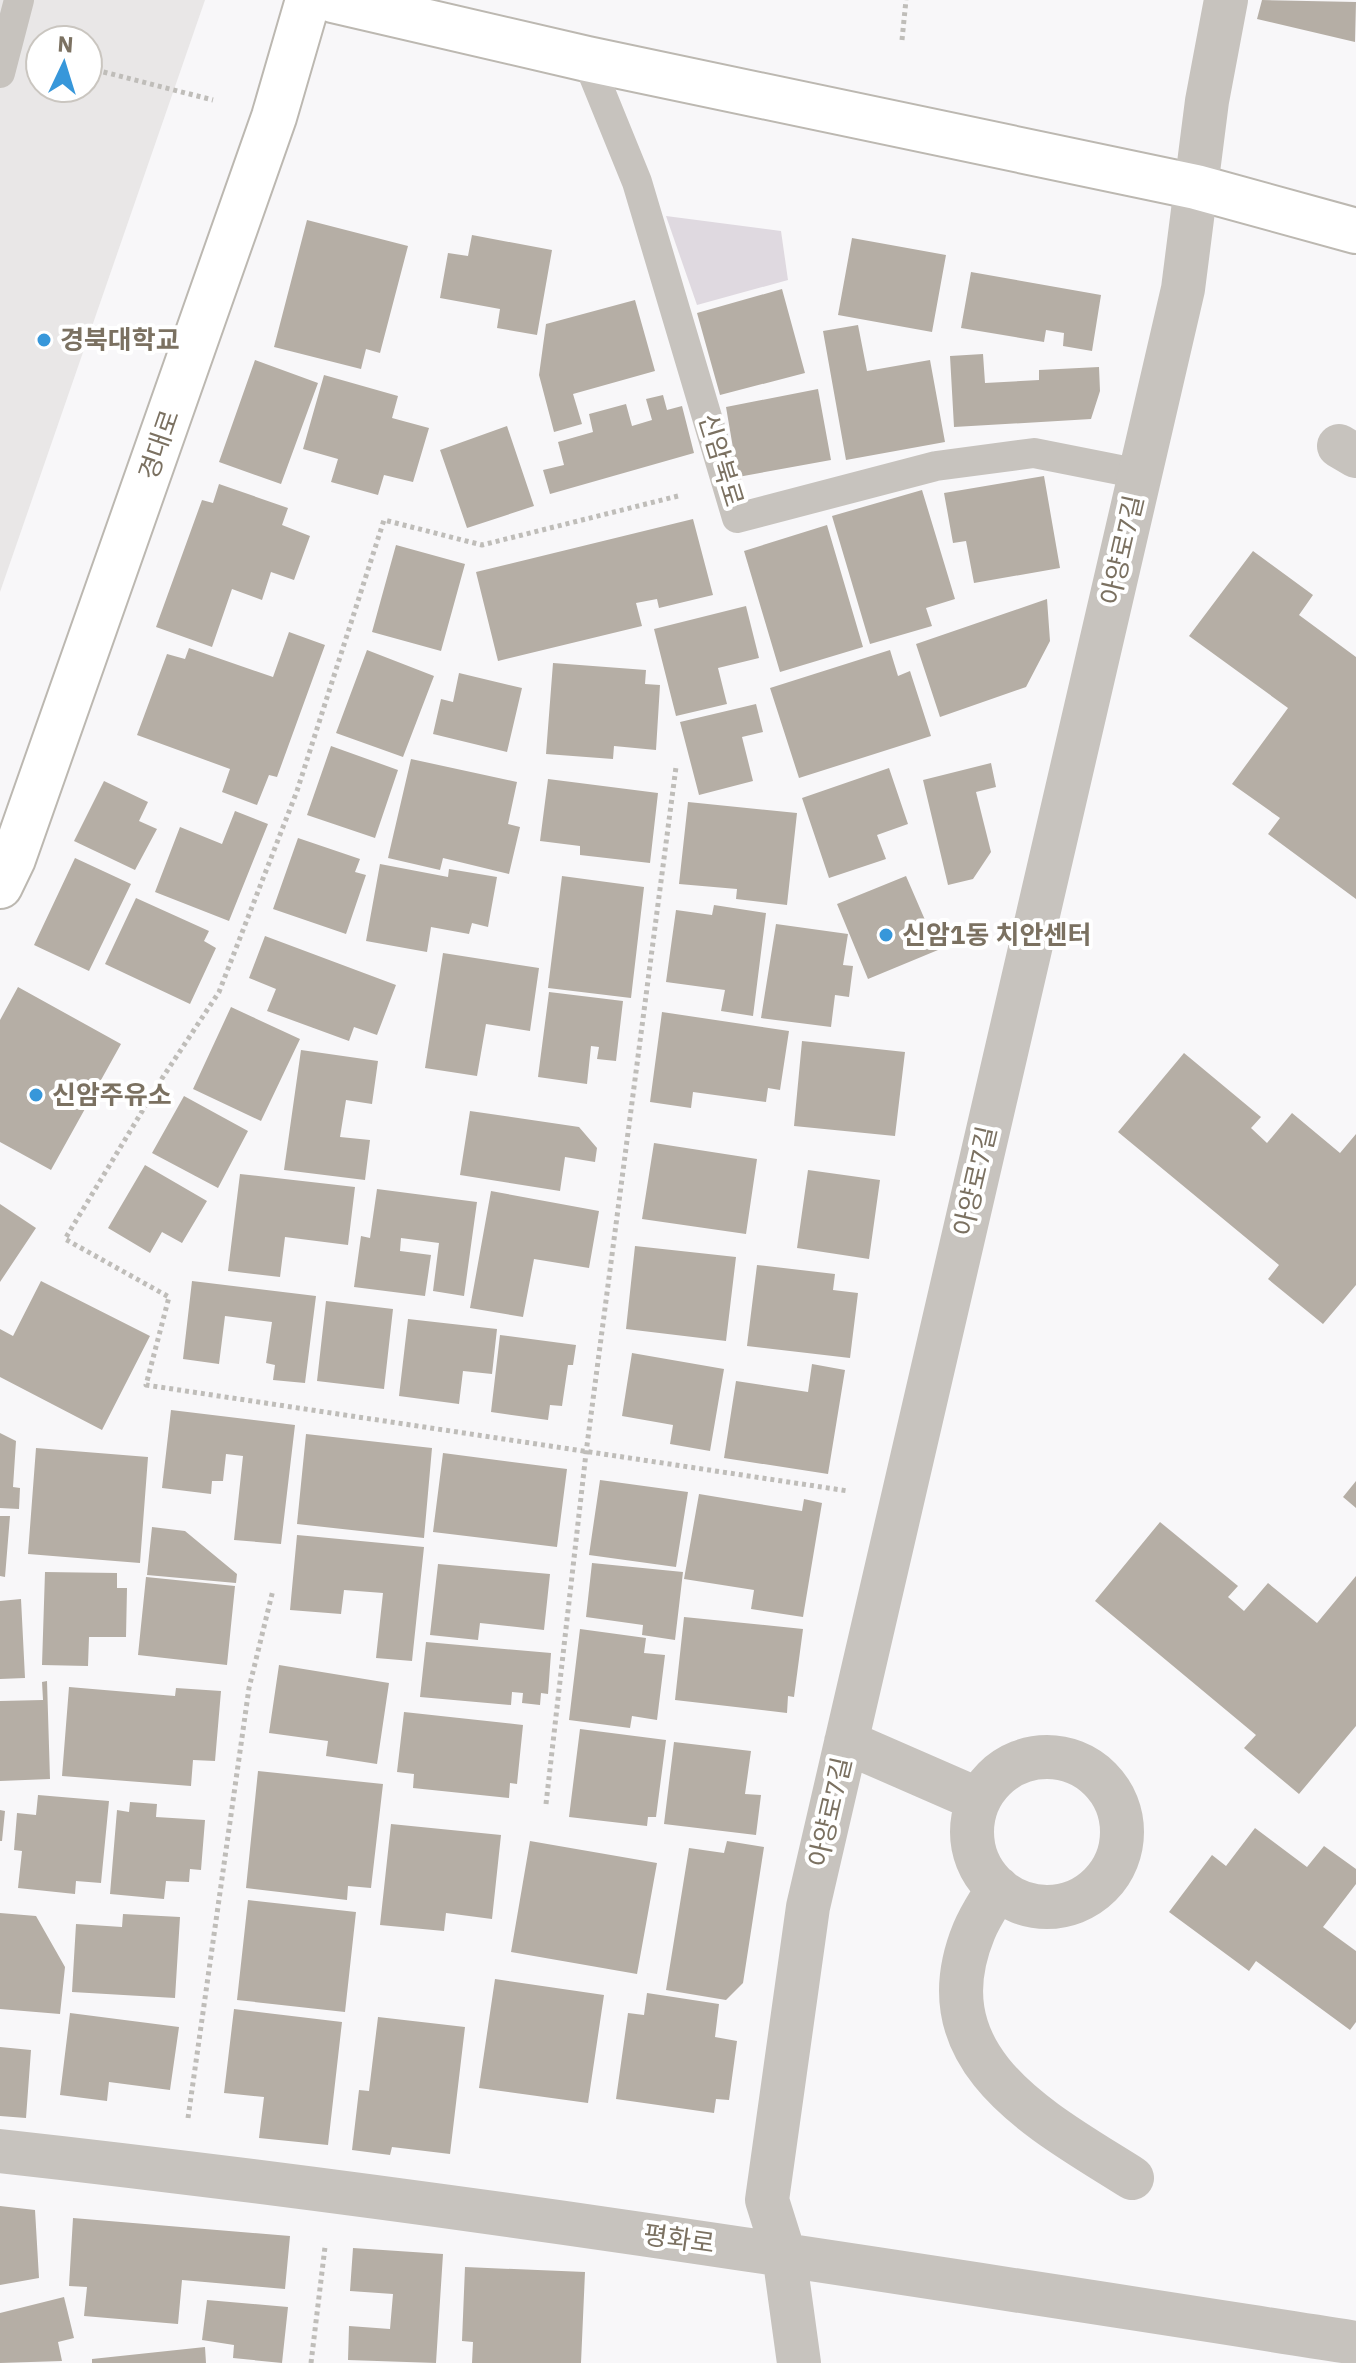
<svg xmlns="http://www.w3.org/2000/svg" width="1356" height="2363" viewBox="0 0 1356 2363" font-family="'IBM Plex Sans','Noto Sans KR',sans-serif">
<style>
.built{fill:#e9e7e7;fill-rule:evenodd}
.green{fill:#dfd9e0}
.building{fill:#b5aea5}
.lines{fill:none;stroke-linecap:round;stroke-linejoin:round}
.secondary-casing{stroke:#bcb8b1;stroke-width:48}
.path{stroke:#bfbdb9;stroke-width:5;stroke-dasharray:4 4;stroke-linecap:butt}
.service{stroke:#c7c3be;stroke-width:30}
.minor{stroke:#c7c3be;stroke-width:44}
.secondary{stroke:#fff;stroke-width:44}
.poi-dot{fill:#3797da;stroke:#fff;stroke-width:3}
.labels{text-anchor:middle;stroke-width:8;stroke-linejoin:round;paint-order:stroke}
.poi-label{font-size:26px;font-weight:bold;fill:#7b7161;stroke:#fff;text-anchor:start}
.street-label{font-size:26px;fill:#7b7161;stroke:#fff}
</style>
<rect width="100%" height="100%" fill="#f8f7f9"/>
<path class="built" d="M 0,0 L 205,0 L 0,592 ZM 40,40 L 88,40 L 88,88 L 40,88 Z"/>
<path class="green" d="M 666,216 L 781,231 L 788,280 L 697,305 Z"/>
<path class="building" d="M 1262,0 L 1356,2 L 1355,42 L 1257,19 Z
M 307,220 L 408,246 L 380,353 L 366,349 L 361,369 L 274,347 Z
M 472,235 L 552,250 L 537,335 L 497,328 L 500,309 L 440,298 L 448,253 L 468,256 Z
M 852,238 L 946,255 L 932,332 L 838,315 Z
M 971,272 L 1101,295 L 1092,351 L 1063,346 L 1064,333 L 1046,330 L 1044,342 L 961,328 Z
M 782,289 L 805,373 L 720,395 L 697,313 Z
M 635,300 L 655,371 L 573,394 L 582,424 L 554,432 L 539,375 L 546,324 Z
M 858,325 L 867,371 L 930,360 L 945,442 L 846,460 L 823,331 Z
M 983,354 L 985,383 L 1039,380 L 1039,370 L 1099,367 L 1100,391 L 1091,419 L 954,427 L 950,356 Z
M 255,360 L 318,383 L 281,484 L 219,462 Z
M 324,375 L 398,396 L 392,418 L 429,428 L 413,482 L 384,475 L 378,495 L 331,482 L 338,459 L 303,449 Z
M 818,389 L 831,460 L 738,477 L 726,407 Z
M 663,395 L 667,410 L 682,406 L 694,453 L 550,494 L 543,470 L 564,465 L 558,442 L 593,432 L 589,414 L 626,404 L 632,426 L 652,420 L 646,399 Z
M 507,426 L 534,506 L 467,528 L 440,450 Z
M 1044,476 L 1060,568 L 974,583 L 966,541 L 953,543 L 944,493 Z
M 219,484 L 288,508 L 282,525 L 310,536 L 294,580 L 271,572 L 262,600 L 232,589 L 212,647 L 156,627 L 202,500 L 213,503 Z
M 922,490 L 955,599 L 926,608 L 932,626 L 870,644 L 832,516 Z
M 693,519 L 713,595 L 659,608 L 657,599 L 636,603 L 642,626 L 498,661 L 476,572 Z
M 827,525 L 863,647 L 780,672 L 744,551 Z
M 396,545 L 465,564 L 441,651 L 372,632 Z
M 1253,551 L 1313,595 L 1299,615 L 1356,657 L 1356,899 L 1268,834 L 1280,818 L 1232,784 L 1288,708 L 1189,636 Z
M 1047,599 L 1050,641 L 1026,687 L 940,717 L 916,644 Z
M 746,606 L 759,658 L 718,668 L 727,704 L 676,716 L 654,629 Z
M 289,632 L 325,645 L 277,777 L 269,775 L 257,805 L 222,792 L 230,769 L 137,735 L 167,654 L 185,659 L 189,648 L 273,677 Z
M 367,650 L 434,676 L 403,757 L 336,733 Z
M 890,650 L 898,676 L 910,671 L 931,736 L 799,778 L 770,688 Z
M 553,663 L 646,670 L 645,684 L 660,685 L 656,750 L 614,746 L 613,759 L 546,754 Z
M 459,673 L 522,688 L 507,752 L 433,734 L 441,699 L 453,702 Z
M 756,704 L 763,732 L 742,737 L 753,781 L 699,795 L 680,722 Z
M 331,746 L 398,770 L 375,838 L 307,815 Z
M 411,759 L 517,782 L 508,824 L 520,827 L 509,874 L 443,858 L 440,870 L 388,858 Z
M 991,763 L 996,787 L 976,792 L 991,852 L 973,879 L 948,885 L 923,780 Z
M 889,768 L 908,824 L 877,835 L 886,859 L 829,878 L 802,798 Z
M 548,779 L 658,793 L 650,863 L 580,855 L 580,846 L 540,841 Z
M 104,781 L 148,802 L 139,821 L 157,829 L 135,870 L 74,841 Z
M 688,802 L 797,813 L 787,905 L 736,899 L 737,889 L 679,884 Z
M 235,811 L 268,824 L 229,921 L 155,892 L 180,827 L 222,844 Z
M 298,838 L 360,859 L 355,872 L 366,875 L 346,934 L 273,909 Z
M 75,858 L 131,884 L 89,971 L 34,945 Z
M 380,864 L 448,877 L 449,869 L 497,877 L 488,927 L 472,923 L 469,934 L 431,927 L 427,952 L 366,941 Z
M 562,876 L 644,887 L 631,998 L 548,988 Z
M 906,876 L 938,950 L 868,979 L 837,904 Z
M 136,898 L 209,931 L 204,941 L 216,948 L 190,1004 L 105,964 Z
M 714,905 L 766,913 L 753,1016 L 721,1011 L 725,990 L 666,982 L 676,910 L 712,915 Z
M 776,924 L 848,934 L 843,965 L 853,966 L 849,997 L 835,995 L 831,1027 L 761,1018 Z
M 265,936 L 396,985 L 377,1035 L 354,1027 L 349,1041 L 267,1011 L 276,989 L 249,978 Z
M 443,953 L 539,968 L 530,1031 L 486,1024 L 477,1076 L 425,1068 Z
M 18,987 L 121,1044 L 51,1170 L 0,1142 L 0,1020 Z
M 549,992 L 623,1001 L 616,1061 L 597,1059 L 599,1047 L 591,1046 L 587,1084 L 538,1077 Z
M 231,1007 L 300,1039 L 261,1121 L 193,1089 Z
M 662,1012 L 789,1031 L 780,1090 L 768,1088 L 766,1102 L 693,1092 L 691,1108 L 650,1102 Z
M 802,1041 L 905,1052 L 895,1136 L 794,1126 Z
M 301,1050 L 378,1061 L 372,1104 L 346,1100 L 340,1137 L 370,1140 L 365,1180 L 284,1170 Z
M 1184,1053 L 1261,1117 L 1251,1128 L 1267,1143 L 1292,1113 L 1340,1153 L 1356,1134 L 1356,1285 L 1323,1324 L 1268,1279 L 1279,1265 L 1118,1132 Z
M 184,1096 L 248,1131 L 218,1188 L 152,1153 Z
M 470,1111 L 579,1127 L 597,1148 L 595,1162 L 565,1157 L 560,1191 L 460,1175 Z
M 654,1143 L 757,1159 L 746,1234 L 642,1219 Z
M 145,1165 L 207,1201 L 182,1243 L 162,1232 L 150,1253 L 108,1228 Z
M 808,1170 L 880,1180 L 869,1259 L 797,1248 Z
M 240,1174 L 355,1187 L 348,1245 L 285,1237 L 280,1277 L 228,1271 Z
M 377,1189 L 477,1202 L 464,1296 L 433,1291 L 439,1243 L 401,1238 L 400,1251 L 431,1255 L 425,1296 L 354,1287 L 361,1236 L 370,1238 Z
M 491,1191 L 599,1211 L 589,1268 L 534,1259 L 523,1317 L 470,1308 Z
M 0,1204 L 36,1228 L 0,1282 Z
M 635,1246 L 736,1257 L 726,1341 L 626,1329 Z
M 757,1265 L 835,1274 L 833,1290 L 858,1293 L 850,1358 L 747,1346 Z
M 41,1281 L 150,1336 L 102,1430 L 0,1377 L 0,1329 L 13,1336 Z
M 192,1281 L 316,1296 L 305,1383 L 273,1380 L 275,1365 L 266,1363 L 272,1322 L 225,1316 L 219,1364 L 183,1359 Z
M 326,1301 L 393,1309 L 384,1389 L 317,1381 Z
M 408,1319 L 497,1329 L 492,1374 L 463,1371 L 459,1404 L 399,1396 Z
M 500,1335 L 576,1345 L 573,1365 L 568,1365 L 562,1406 L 550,1405 L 548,1420 L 491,1412 Z
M 632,1353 L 724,1369 L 710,1451 L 670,1444 L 673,1425 L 622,1416 Z
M 812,1364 L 845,1370 L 828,1474 L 724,1458 L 736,1381 L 808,1392 Z
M 171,1410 L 295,1425 L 281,1544 L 234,1540 L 243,1456 L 226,1454 L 223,1481 L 212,1481 L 211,1494 L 162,1488 Z
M 0,1433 L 16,1441 L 13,1487 L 20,1488 L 19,1509 L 0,1508 Z
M 306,1434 L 432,1448 L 424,1538 L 297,1524 Z
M 36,1448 L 148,1457 L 140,1563 L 28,1554 Z
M 443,1453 L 567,1469 L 557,1547 L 433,1532 Z
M 600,1480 L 688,1492 L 676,1567 L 589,1555 Z
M 1356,1481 L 1356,1508 L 1343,1497 Z
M 699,1494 L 802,1511 L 804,1499 L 822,1503 L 803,1617 L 751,1609 L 754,1590 L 684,1579 Z
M 0,1516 L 10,1516 L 5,1577 L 0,1576 Z
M 1160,1522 L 1238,1586 L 1228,1597 L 1244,1611 L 1268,1583 L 1317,1623 L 1356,1576 L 1356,1726 L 1299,1794 L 1244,1748 L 1256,1735 L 1095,1601 Z
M 152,1527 L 185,1531 L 237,1574 L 236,1583 L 147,1575 Z
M 297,1535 L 424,1547 L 412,1661 L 376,1658 L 383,1593 L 344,1590 L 341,1614 L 290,1610 Z
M 592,1563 L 683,1572 L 675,1640 L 642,1635 L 643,1625 L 586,1617 Z
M 438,1564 L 550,1574 L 544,1630 L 480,1623 L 478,1640 L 430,1635 Z
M 45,1572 L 117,1573 L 117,1588 L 127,1588 L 126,1637 L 89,1637 L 88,1666 L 42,1665 Z
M 146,1577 L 235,1586 L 227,1665 L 138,1655 Z
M 21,1599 L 25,1678 L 0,1679 L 0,1601 Z
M 684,1617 L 803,1629 L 794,1697 L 788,1696 L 787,1713 L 675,1700 Z
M 580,1629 L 646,1638 L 644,1653 L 665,1655 L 657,1720 L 632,1716 L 630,1728 L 569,1720 Z
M 426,1642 L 551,1653 L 548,1694 L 541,1693 L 540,1705 L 522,1703 L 523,1693 L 512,1692 L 511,1705 L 420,1697 Z
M 279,1665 L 389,1683 L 377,1764 L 326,1756 L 328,1741 L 269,1733 Z
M 47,1681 L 50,1779 L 0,1781 L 0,1701 L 43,1700 L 42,1682 Z
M 69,1687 L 175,1696 L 176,1688 L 221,1691 L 215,1761 L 193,1760 L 191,1786 L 62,1776 Z
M 404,1712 L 523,1725 L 517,1784 L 510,1783 L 509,1798 L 413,1788 L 414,1774 L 397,1772 Z
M 580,1729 L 666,1740 L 656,1817 L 648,1817 L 647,1826 L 569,1817 Z
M 674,1742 L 751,1751 L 745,1794 L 761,1795 L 756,1835 L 664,1824 Z
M 258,1771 L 383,1784 L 371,1888 L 348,1886 L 347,1900 L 246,1888 Z
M 38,1795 L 109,1801 L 101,1883 L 76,1881 L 75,1894 L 18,1888 L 22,1851 L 14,1850 L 17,1813 L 36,1815 Z
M 130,1802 L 157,1804 L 156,1817 L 205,1820 L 201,1870 L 190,1869 L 189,1882 L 166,1881 L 164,1899 L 110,1894 L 117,1810 L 129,1812 Z
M 0,1810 L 5,1811 L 2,1841 L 0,1841 Z
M 391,1824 L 501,1835 L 492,1919 L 446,1913 L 444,1931 L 380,1925 Z
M 1255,1828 L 1307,1867 L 1324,1846 L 1356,1869 L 1356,1884 L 1323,1927 L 1356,1951 L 1356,2022 L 1350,2030 L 1256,1961 L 1249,1971 L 1169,1912 L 1212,1855 L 1226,1866 Z
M 530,1841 L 657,1863 L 637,1974 L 511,1952 Z
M 727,1841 L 764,1847 L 743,1983 L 726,2000 L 666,1990 L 689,1848 L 724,1853 Z
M 248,1900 L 356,1912 L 345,2012 L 237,2000 Z
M 0,1913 L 36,1916 L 65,1967 L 60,2014 L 0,2009 Z
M 123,1914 L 180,1917 L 175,1998 L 72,1992 L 76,1924 L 122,1927 Z
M 495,1979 L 604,1995 L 588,2103 L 479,2088 Z
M 647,1993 L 719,2004 L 715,2037 L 737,2041 L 729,2100 L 716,2099 L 714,2113 L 616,2099 L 628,2013 L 644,2015 Z
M 234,2009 L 342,2022 L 328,2145 L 259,2138 L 264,2097 L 224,2093 Z
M 70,2013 L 179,2027 L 170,2090 L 109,2082 L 107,2101 L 60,2095 Z
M 378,2017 L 465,2027 L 450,2154 L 392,2147 L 390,2155 L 352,2150 L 359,2090 L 369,2091 Z
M 0,2047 L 31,2050 L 26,2118 L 0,2116 Z
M 0,2206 L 35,2210 L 39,2278 L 0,2285 Z
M 73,2218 L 290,2236 L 285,2289 L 182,2280 L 178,2324 L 84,2316 L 87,2287 L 69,2286 Z
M 353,2248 L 443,2254 L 436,2363 L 348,2360 L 349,2326 L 390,2329 L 393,2294 L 350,2291 Z
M 465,2267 L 585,2272 L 581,2363 L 472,2363 L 473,2342 L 462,2341 Z
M 64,2297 L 74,2338 L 58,2342 L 62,2361 L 0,2363 L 0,2313 Z
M 207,2300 L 288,2307 L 282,2363 L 233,2358 L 234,2345 L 202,2340 Z
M 205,2347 L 206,2363 L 92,2363 L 92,2359 Z"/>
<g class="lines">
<g class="secondary-casing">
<path id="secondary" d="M 333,0 L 587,59 L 1196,187 L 1356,231
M 0,886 L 13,859 L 274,117 L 308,0"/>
</g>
<path class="path" d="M 902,40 L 906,0
M 88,68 L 213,100
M 678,496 L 482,545 L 384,520 L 297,791 L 219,992 L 161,1080 L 65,1239 L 169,1297 L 146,1385 L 848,1491
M 546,1804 L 586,1453 L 676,767
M 188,2118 L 249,1688 L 273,1590
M 311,2363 L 325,2247"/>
<path class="service" d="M 587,59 L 637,182 L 737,518 L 936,466 L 1034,453 L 1140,474
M 0,73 L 19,0"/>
<path class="minor" d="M 1339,446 L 1356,456
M 846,1742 L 979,1800
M972 1832a75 75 0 1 1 150 0a75 75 0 1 1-150 0Z
M 998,1888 C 990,1902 980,1916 974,1931 C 921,2060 1042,2121 1132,2178
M 0,2151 C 454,2201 905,2273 1356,2343
M 799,2363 L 784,2254 L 767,2200 L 808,1907 L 1183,289 L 1207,101 L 1226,0"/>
<use href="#secondary" class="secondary"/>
</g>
<g class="poi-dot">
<circle cx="44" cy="340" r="8"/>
<circle cx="886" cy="935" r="8"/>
<circle cx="36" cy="1095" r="8"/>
</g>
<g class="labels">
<g class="poi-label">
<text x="60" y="349">경북대학교</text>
<text x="902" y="944">신암1동 치안센터</text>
<text x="52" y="1104">신암주유소</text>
</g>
<g class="street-label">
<text transform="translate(159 445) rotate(-71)" y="9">경대로</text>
<text transform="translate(721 460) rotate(73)" y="9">신암북로</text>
<text transform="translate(1122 550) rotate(-77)" y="9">아양로7길</text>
<text transform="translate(975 1181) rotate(-77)" y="9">아양로7길</text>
<text transform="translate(830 1812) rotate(-77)" y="9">아양로7길</text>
<text transform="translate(679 2239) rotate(8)" y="9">평화로</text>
</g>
</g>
<g transform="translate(64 64) rotate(4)"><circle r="38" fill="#ffffff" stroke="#cac6c0" stroke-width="2"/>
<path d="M0-6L14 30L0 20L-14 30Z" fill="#3797da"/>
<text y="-12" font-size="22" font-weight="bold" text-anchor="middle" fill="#7b7161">N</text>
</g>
</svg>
